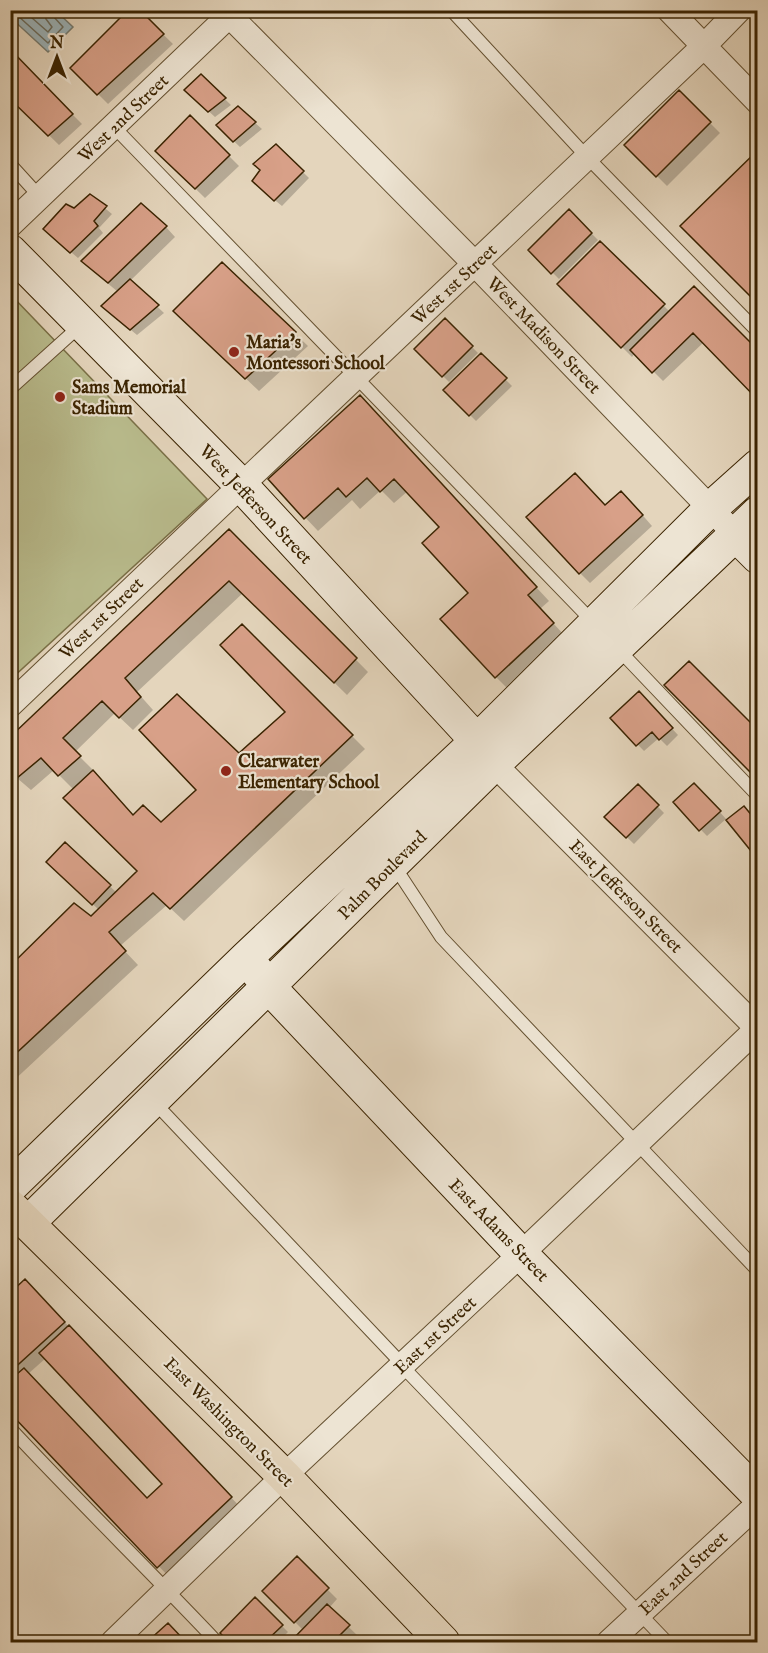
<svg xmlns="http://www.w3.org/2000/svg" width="768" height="1653" viewBox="0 0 768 1653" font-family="'IM FELL English',serif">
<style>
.green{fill:#b9bc8d;stroke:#7a7047;stroke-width:1.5}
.water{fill:#9bb5bc;stroke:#747b71;stroke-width:1.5}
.shadow{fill:#0003;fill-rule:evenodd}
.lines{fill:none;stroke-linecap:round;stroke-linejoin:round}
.shore{stroke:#6a6c5e;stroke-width:1.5}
.building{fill:#d8a088;stroke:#3a2301;stroke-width:1.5}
.lane-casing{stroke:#645030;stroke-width:14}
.street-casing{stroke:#645030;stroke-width:26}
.secondary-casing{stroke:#3a2301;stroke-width:35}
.primary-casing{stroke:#3a2301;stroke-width:35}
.lane{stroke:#ede4d3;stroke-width:12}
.street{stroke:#ede4d3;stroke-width:24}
.secondary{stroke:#ede4d3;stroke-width:33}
.primary{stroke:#e4d5bc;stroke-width:33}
.poi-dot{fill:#8f2418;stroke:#ede4d3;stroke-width:2}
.labels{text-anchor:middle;stroke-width:4.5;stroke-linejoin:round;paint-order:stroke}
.street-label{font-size:18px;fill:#3a2301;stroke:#ede4d3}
.poi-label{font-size:18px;font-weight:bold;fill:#3a2301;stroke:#ede4d3;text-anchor:start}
</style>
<rect width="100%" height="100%" fill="#e4d5bc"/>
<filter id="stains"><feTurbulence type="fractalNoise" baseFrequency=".00333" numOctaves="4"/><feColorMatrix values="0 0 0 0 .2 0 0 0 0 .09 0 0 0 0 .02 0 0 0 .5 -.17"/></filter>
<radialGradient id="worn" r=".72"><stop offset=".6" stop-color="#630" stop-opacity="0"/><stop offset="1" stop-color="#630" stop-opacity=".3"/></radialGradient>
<path class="green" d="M 11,295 L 207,499 L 11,679 Z"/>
<path class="water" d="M 10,11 L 56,11 L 73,27 L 48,52 L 11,18 Z"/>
<path class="shadow" d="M 92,10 L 109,10 L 100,18 Z
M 138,10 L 173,44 L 108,104 L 72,68 Z
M 10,52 L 82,124 L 59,145 L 10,97 Z
M 201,76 L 231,105 L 215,117 L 192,96 Z
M 679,92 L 720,133 L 667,186 L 626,145 Z
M 238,108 L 262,129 L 240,147 L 218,126 Z
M 190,117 L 239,166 L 205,198 L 157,151 Z
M 276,146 L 309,178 L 282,206 L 260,188 Z
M 90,196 L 112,214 L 99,228 L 103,233 L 78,258 L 51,235 Z
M 569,211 L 598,240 L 559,279 L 530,250 Z
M 166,227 L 175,237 L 130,281 L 164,313 L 137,335 L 109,312 L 118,292 L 93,271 Z
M 600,243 L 670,312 L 704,342 L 663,381 L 635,353 L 632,357 L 559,284 Z
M 222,264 L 308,346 L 259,391 L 188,323 Z
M 445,320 L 478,353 L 449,382 L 416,349 Z
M 481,355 L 512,386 L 476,421 L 445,390 Z
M 372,410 L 549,601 L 540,609 L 566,637 L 509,690 L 496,677 L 470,593 L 441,527 L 408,491 L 394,503 L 381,490 L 360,509 L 352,500 L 318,531 L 270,480 Z
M 631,502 L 652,526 L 590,583 L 580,573 L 605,507 Z
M 229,531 L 368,672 L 347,695 L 243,593 L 137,692 L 153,710 L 133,730 L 115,713 L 75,752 L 93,770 L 91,771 L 134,817 L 161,824 L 287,712 L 242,626 L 365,749 L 184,921 L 167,905 L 120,946 L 138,965 L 10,1084 L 10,969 L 91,918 L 99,910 L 48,862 L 65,844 L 117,893 L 139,871 L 74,790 L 54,770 L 31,790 L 10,772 Z
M 645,700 L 678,735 L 667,746 L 659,738 L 644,751 L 612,718 Z
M 638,786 L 664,813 L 634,844 L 606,817 Z
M 701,791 L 726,819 L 707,836 L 675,803 Z
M 729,820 L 758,824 L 758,856 L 752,850 Z
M 35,1291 L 244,1511 L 171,1579 L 10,1410 L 10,1295 ZM 46,1358 L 164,1484 L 147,1500 L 28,1374 Z
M 297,1559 L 337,1599 L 329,1608 L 358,1636 L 352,1642 L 292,1642 L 303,1630 L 264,1591 Z
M 255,1599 L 288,1632 L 278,1642 L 231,1642 L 222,1633 Z"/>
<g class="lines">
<path class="shore" d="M 23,10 L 48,32 L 52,27 L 46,19 L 44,10
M 10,14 L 17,15 L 48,43 L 63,27 L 53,16 L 52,10"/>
</g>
<path class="building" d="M 128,10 L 140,10 L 164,34 L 97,95 L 70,68 Z
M 10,49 L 73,114 L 48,136 L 10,99 Z
M 201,74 L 226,98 L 208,112 L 184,90 Z
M 679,90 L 711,122 L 656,177 L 624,145 Z
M 238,106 L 256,122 L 233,142 L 216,125 Z
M 190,115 L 230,155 L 195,189 L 155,151 Z
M 276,144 L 304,171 L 274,201 L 252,181 L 260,170 L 253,164 Z
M 758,150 L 758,304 L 680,226 Z
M 90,194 L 107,206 L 94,221 L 98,226 L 70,253 L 43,229 L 66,204 L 74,208 Z
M 141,203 L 167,226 L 108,283 L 81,261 Z
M 569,209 L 592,233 L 551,274 L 528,250 Z
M 600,241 L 665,304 L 621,348 L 557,284 Z
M 222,262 L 296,332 L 245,379 L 173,311 Z
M 130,279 L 159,305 L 130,330 L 101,306 Z
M 694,286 L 758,350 L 758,400 L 693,333 L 652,373 L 630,350 Z
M 445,318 L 473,346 L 442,377 L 414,349 Z
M 481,353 L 507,378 L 469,416 L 443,390 Z
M 360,395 L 537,587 L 528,595 L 554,623 L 495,678 L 440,619 L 468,593 L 422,543 L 439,527 L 394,479 L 380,492 L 367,478 L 346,497 L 338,488 L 304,519 L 268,479 Z
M 575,473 L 605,505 L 621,491 L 643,515 L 579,574 L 526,517 Z
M 229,529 L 357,658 L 334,683 L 229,581 L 125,678 L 141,697 L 119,718 L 102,701 L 63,738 L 81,756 L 58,776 L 41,758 L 17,778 L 10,772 L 10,737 Z
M 242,624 L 353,735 L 170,909 L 153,893 L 109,932 L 126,951 L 10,1059 L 10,966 L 74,903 L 91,916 L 137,871 L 63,798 L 93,770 L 133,815 L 143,805 L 161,822 L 196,790 L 139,730 L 177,694 L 239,753 L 285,712 L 220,645 Z
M 689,661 L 758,730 L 758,771 L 753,775 L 664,685 Z
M 639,691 L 673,728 L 659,740 L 652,732 L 636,746 L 610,718 Z
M 694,783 L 721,811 L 699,831 L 673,802 Z
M 638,784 L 659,805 L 626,838 L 604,817 Z
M 744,806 L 758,823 L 758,847 L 751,851 L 726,820 Z
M 65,842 L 111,885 L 92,905 L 46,862 Z
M 25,1279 L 65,1322 L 10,1372 L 10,1293 Z
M 69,1325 L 232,1497 L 157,1568 L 10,1413 L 10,1380 L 24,1368 L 147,1498 L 162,1484 L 39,1353 Z
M 297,1556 L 329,1588 L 294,1623 L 262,1591 Z
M 255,1597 L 283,1625 L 265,1642 L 229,1642 L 220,1633 Z
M 327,1604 L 350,1625 L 333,1642 L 290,1642 Z
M 168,1623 L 186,1642 L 147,1642 Z"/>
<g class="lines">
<g class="lane-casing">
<path id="lane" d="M 451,10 L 587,157 L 758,332
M 114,127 L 594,623
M 10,164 L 40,197
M 10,389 L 81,325
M 618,649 L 758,796
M 393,864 L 441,937 L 758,1271
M 154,1102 L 402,1364 L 402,1366 L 667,1642
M 10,1428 C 78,1501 149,1570 217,1642"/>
</g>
<g class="street-casing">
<path id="street" d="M 224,10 L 475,264 L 735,534
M 669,10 L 758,102
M 10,225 L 235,10
M 10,705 C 241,485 473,266 703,47 L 739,10
M 494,764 L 758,1029
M 113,1642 L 284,1476 L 521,1254 L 758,1028
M 609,1642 L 758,1504"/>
</g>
<g class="secondary-casing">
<path id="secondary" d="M 10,251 L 241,485 L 477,741 L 489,758
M 735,534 L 758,557
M 255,969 L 268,986 L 521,1254 L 758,1495
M 10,1187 L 246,958 L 477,741 L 710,509 L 758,466
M 28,1223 L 494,764 L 758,513"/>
</g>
<g class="primary-casing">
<path id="primary" d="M 10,1206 L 284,1476 L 443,1642"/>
</g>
<use href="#lane" class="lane"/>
<use href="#street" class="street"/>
<use href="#secondary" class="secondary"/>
<use href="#primary" class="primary"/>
</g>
<g class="poi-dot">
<circle cx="234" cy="352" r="6"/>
<circle cx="60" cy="397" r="6"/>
<circle cx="226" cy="771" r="6"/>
</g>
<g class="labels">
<g class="street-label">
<text transform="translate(123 118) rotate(-44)" y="6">West 2nd Street</text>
<text transform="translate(454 284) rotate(-43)" y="6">West 1st Street</text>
<text transform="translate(544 335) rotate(46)" y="6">West Madison Street</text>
<text transform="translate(256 504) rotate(47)" y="6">West Jefferson Street</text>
<text transform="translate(101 618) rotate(-44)" y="6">West 1st Street</text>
<text transform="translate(382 875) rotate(-45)" y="6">Palm Boulevard</text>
<text transform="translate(626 896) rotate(45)" y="6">East Jefferson Street</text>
<text transform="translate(499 1230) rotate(46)" y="6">East Adams Street</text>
<text transform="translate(435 1335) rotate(-43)" y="6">East 1st Street</text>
<text transform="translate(229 1422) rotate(45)" y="6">East Washington Street</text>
<text transform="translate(683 1573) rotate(-43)" y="6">East 2nd Street</text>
</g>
<g class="poi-label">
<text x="246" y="348">Maria's<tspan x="246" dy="21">Montessori School</tspan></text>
<text x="72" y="393">Sams Memorial<tspan x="72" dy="21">Stadium</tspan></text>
<text x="238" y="767">Clearwater<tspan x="238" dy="21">Elementary School</tspan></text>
</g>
</g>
<rect width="768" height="1653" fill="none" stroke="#e4d5bc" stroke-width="36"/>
<rect x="12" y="12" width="744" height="1629" fill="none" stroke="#3a2301" stroke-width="3"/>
<rect x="18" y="18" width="732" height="1617" fill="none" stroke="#3a2301" stroke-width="1.5"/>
<g transform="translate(57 57)" stroke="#ede4d3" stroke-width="4.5" paint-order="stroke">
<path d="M0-4.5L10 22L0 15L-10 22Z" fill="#3a2301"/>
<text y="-9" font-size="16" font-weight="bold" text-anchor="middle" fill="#3a2301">N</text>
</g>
<rect width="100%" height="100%" filter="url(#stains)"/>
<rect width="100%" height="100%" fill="url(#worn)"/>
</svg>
